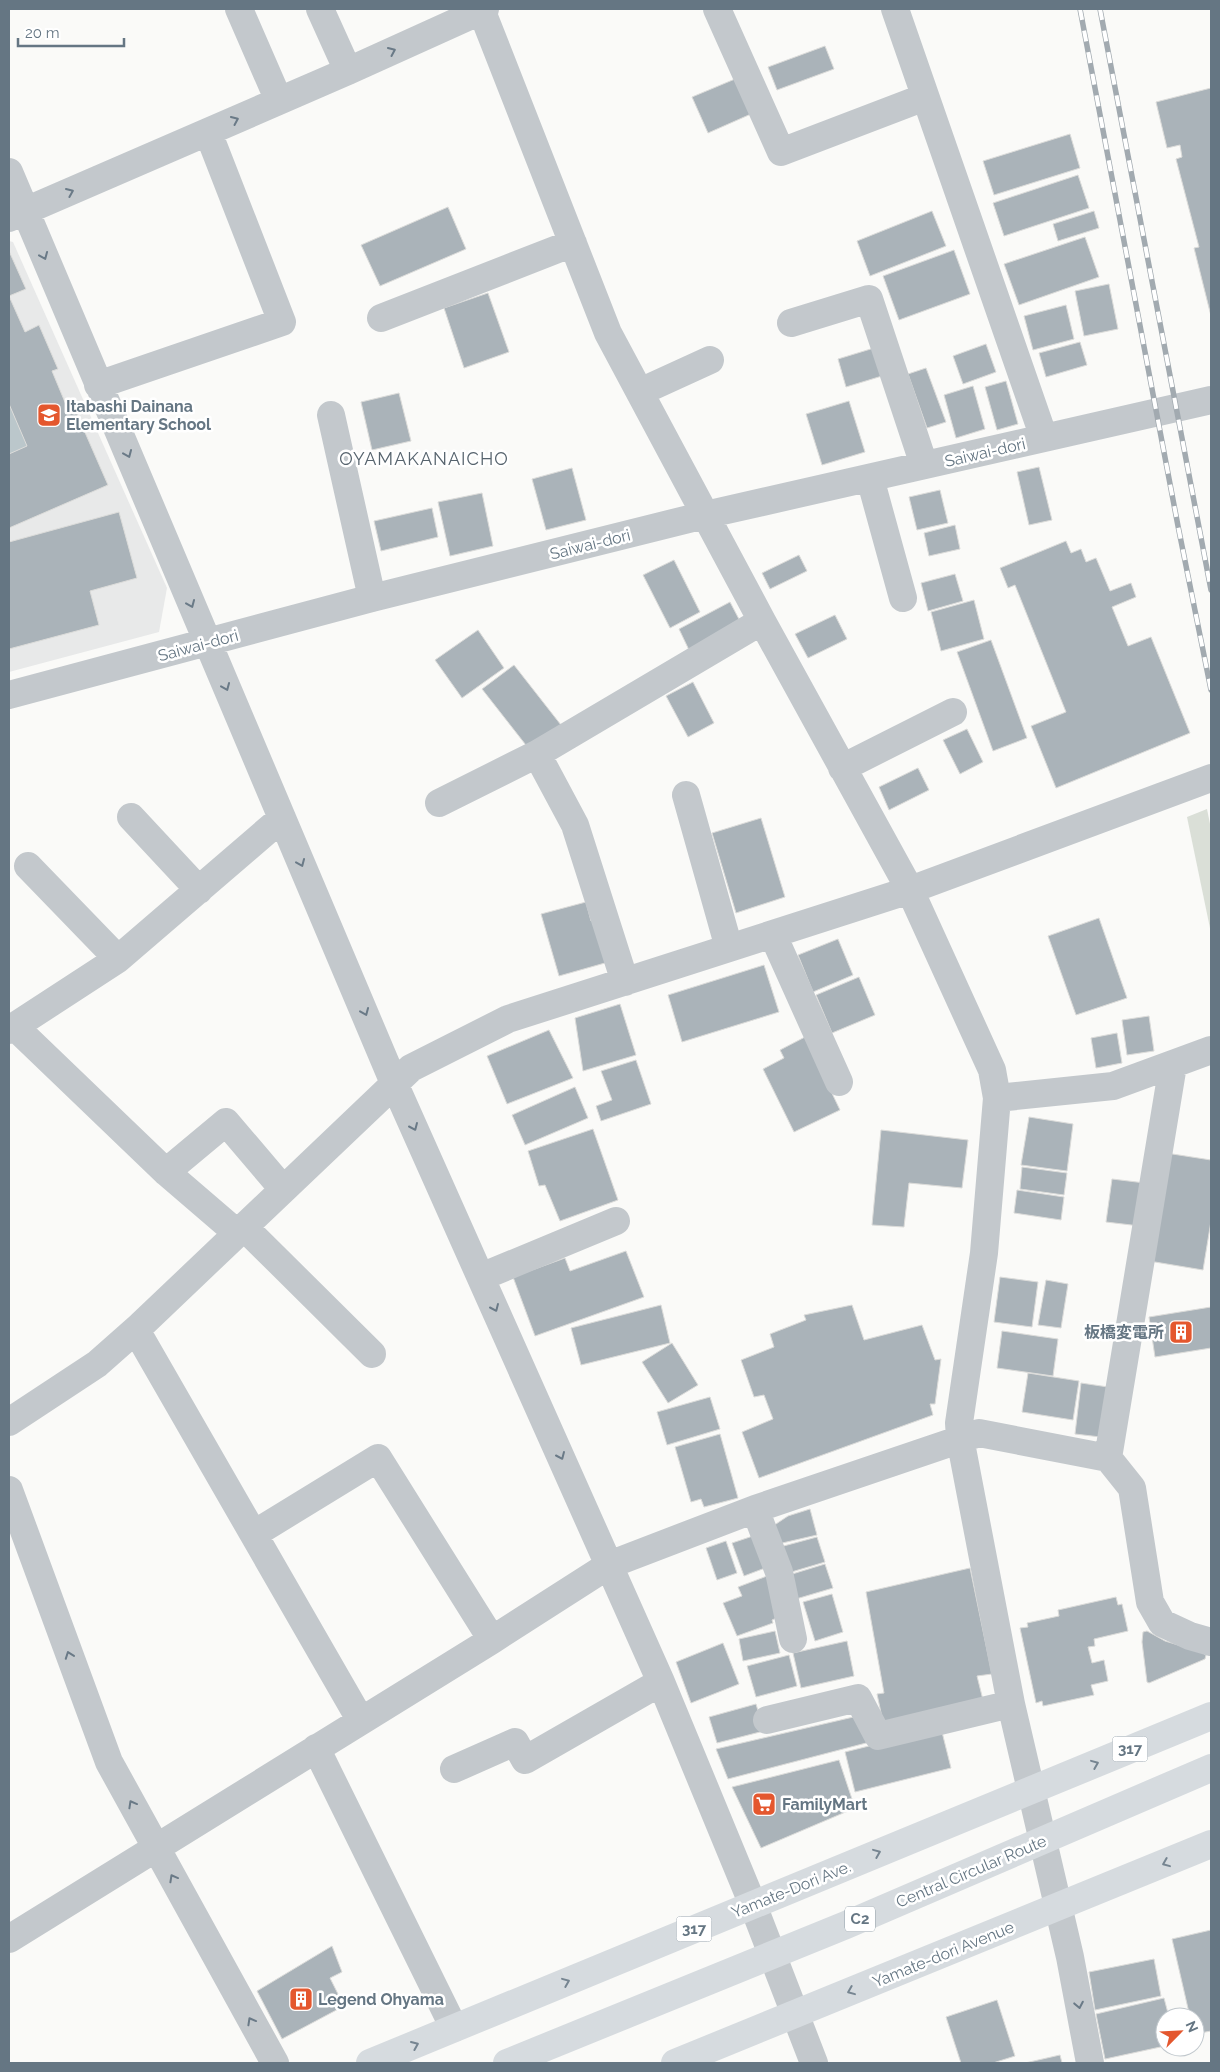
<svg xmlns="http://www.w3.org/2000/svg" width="1220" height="2072" viewBox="0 0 1220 2072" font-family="Raleway,'Noto Sans JP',sans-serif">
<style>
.built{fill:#e8e9e9}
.green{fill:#dadfd7}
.water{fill:#bbc7cb}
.building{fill:#aab3b9;stroke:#dcdcda}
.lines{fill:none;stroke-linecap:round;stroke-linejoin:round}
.minor{stroke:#c3c8cc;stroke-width:28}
.major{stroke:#d6dbdf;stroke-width:28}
.highway{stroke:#d6dbdf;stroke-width:28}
.rail-casing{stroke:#a2aab0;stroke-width:5.5}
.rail{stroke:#fff;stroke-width:4;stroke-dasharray:11;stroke-linecap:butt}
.oneway{stroke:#6a7a87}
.oneway2{stroke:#768591}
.labels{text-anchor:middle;stroke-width:5;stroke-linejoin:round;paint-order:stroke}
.shield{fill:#fff;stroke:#939fa8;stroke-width:1}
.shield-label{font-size:15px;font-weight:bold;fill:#657683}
.poi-label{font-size:16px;font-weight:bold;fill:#657683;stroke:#fff;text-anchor:start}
.street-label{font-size:16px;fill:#657683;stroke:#fff}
.neighbourhood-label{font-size:18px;letter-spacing:1px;fill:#57646e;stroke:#fff}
</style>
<rect width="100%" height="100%" fill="#fafaf8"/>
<path class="built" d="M 9,241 L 13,242 L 167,588 L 159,632 L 9,672 Z"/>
<path class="green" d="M 1207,809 L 1211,829 L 1211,933 L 1187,817 Z"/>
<path class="water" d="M 9,404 L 27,446 L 9,454 Z"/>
<path class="building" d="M 825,46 L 834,69 L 777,90 L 768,67 Z
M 735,79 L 751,114 L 708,133 L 692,97 Z
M 1211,88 L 1211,316 L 1194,248 L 1199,247 L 1176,159 L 1182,157 L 1180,145 L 1167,148 L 1156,102 Z
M 1070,134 L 1080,168 L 994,195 L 983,161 Z
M 1078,175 L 1089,208 L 1004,236 L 993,203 Z
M 448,207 L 466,249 L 380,286 L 361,245 Z
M 932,211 L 946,246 L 870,276 L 857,241 Z
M 1094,211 L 1099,228 L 1058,241 L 1053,224 Z
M 1085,237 L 1099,277 L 1019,305 L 1004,264 Z
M 954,250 L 970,294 L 899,320 L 883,276 Z
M 9,251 L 26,289 L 9,296 L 25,332 L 39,325 L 58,369 L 52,371 L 67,407 L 73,405 L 108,485 L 9,528 L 9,454 L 27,446 L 9,404 Z
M 1109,284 L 1118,329 L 1084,336 L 1075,291 Z
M 488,293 L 509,352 L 464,368 L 444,308 Z
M 1066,305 L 1074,339 L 1033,350 L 1024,316 Z
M 1080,342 L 1087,365 L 1046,377 L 1039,353 Z
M 986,344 L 996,372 L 963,384 L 953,356 Z
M 874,348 L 882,376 L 846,387 L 838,359 Z
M 926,368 L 946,422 L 927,428 L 908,374 Z
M 1006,381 L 1018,424 L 997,430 L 985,387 Z
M 973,386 L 985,429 L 956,438 L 944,395 Z
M 399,393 L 411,441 L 372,450 L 361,402 Z
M 849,401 L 865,452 L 822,465 L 806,414 Z
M 1039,467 L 1052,520 L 1029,525 L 1017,472 Z
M 572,468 L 586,520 L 546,530 L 532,479 Z
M 940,490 L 948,523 L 917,530 L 909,497 Z
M 482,493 L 493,546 L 450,556 L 438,502 Z
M 432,508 L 438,537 L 381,551 L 374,521 Z
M 119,512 L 137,578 L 90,591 L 99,625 L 9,649 L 9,542 Z
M 955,525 L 960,549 L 929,556 L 924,533 Z
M 1066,541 L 1071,553 L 1081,549 L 1086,562 L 1096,558 L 1110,591 L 1131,583 L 1136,597 L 1112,607 L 1128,646 L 1151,637 L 1190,733 L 1056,788 L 1031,726 L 1066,712 L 1015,585 L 1008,588 L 1000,568 Z
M 799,555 L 807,571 L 770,589 L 762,573 Z
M 674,560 L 700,612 L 670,628 L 643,575 Z
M 955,574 L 963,601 L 928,611 L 921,583 Z
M 974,600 L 984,639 L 941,651 L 931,612 Z
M 730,602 L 741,623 L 689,650 L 679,629 Z
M 835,615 L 847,639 L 808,658 L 795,634 Z
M 478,630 L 504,668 L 462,698 L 435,660 Z
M 991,640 L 1027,738 L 993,751 L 957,652 Z
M 514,665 L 561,725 L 529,749 L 482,689 Z
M 693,682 L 714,723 L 688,737 L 666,696 Z
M 967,729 L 983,762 L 960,774 L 943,740 Z
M 918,768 L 929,790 L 889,810 L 879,787 Z
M 761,818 L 785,897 L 736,913 L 712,833 Z
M 586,902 L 591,921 L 600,918 L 612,961 L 559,976 L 541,914 Z
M 1099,918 L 1127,998 L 1076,1015 L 1048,936 Z
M 838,939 L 853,975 L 813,992 L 798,955 Z
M 764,965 L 779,1012 L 682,1042 L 668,995 Z
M 859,977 L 875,1015 L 832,1033 L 816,995 Z
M 620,1004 L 636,1055 L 583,1071 L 575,1018 Z
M 1149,1016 L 1154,1051 L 1127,1055 L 1122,1020 Z
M 549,1030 L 573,1078 L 507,1104 L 487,1056 Z
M 1117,1033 L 1122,1063 L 1096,1068 L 1091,1038 Z
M 805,1037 L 840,1110 L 794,1132 L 763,1069 L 784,1058 L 780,1050 Z
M 636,1060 L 651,1104 L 601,1121 L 596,1106 L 612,1100 L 601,1071 Z
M 575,1087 L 588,1118 L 525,1145 L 512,1115 Z
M 1029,1117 L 1073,1124 L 1067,1171 L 1021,1165 Z
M 593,1129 L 618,1200 L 560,1221 L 545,1185 L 539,1186 L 528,1151 Z
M 881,1130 L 968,1140 L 962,1188 L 909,1183 L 904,1227 L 872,1225 Z
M 1166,1153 L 1211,1160 L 1211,1221 L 1203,1270 L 1149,1261 Z
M 1022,1167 L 1067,1173 L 1064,1195 L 1020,1189 Z
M 1112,1179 L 1145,1183 L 1140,1226 L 1106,1222 Z
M 1017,1190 L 1064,1197 L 1061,1220 L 1014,1213 Z
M 626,1251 L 644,1297 L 535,1336 L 513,1277 L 565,1258 L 570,1271 Z
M 1000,1277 L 1038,1282 L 1032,1327 L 994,1322 Z
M 1046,1280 L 1068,1284 L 1061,1328 L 1038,1325 Z
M 661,1305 L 670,1343 L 581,1365 L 571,1328 Z
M 852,1305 L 864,1340 L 922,1325 L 935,1360 L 941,1359 L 935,1404 L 930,1404 L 933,1415 L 759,1478 L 742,1432 L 773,1419 L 764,1395 L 754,1397 L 741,1360 L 774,1347 L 770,1334 L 806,1320 L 804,1315 Z
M 1211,1307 L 1211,1348 L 1155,1357 L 1149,1317 Z
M 1002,1331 L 1058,1339 L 1053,1376 L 997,1368 Z
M 672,1343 L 698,1385 L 668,1403 L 642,1362 Z
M 1028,1373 L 1079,1381 L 1073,1420 L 1022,1412 Z
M 1081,1383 L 1115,1388 L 1109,1438 L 1075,1434 Z
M 710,1397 L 720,1429 L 667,1445 L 657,1412 Z
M 720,1434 L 738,1498 L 704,1507 L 701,1499 L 691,1502 L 675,1447 Z
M 810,1509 L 817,1535 L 778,1544 L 773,1526 L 788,1516 Z
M 753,1536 L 765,1568 L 744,1576 L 732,1543 Z
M 817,1537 L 825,1562 L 788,1573 L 780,1547 Z
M 726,1541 L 737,1573 L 717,1580 L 706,1548 Z
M 825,1564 L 833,1588 L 796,1599 L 789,1575 Z
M 970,1568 L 992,1674 L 977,1676 L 984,1704 L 883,1722 L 877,1694 L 884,1693 L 866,1592 Z
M 767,1576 L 781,1616 L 772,1620 L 773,1623 L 737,1636 L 723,1603 L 742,1596 L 738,1587 Z
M 832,1594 L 843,1632 L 815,1641 L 803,1602 Z
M 1116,1597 L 1118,1605 L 1122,1604 L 1128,1631 L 1094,1639 L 1095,1646 L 1088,1647 L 1092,1663 L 1104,1660 L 1108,1681 L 1091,1685 L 1094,1695 L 1043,1706 L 1042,1701 L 1036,1703 L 1020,1628 L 1028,1627 L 1027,1623 L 1059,1616 L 1058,1610 Z
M 775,1631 L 780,1653 L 743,1661 L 739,1639 Z
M 1147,1631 L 1165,1641 L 1201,1652 L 1206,1655 L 1205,1659 L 1149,1683 L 1147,1682 L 1142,1642 L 1143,1632 Z
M 847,1641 L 854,1676 L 801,1688 L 793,1653 Z
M 723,1643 L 739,1684 L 691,1703 L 676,1662 Z
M 789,1655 L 797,1686 L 756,1697 L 747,1666 Z
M 756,1704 L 764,1731 L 717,1743 L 709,1717 Z
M 862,1715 L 870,1742 L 728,1779 L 716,1749 Z
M 941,1728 L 951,1768 L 855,1792 L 845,1752 Z
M 839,1760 L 855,1808 L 761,1848 L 732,1787 Z
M 1211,1930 L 1211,2031 L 1195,2034 L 1195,2017 L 1190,2017 L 1172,1939 Z
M 332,1946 L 342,1972 L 330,1978 L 344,2006 L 282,2039 L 257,1991 Z
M 1154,1959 L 1161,1996 L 1095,2010 L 1089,1972 Z
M 1164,1998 L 1169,2017 L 1165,2017 L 1165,2046 L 1105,2059 L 1096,2014 Z
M 997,2000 L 1015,2056 L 993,2063 L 961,2063 L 946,2017 Z
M 1060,2055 L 1062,2063 L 1025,2063 Z"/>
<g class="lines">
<path class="minor" d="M 239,9 L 279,101
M 320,9 L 348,71
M 481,9 L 608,333 L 762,621 L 910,890 L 992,1070 L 997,1098 L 984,1253 L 959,1423 L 960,1438 L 1011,1704 L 1070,1957 L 1090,2063
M 717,9 L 781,152 L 925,97
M 895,9 L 1044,438
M 9,172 L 394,1083 L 661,1682 L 753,1905 L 814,2063
M 9,218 L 348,71 L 485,9
M 381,318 L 573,243
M 791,323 L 869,299 L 924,465
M 98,385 L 282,322 L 208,132
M 640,392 L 710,360
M 331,415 L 372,598
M 870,478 L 903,598
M 9,695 L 372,598 L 705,515 L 1211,400
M 537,754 L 575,825 L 625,982
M 842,768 L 953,712
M 686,795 L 729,948
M 439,803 L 537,754 L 762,621
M 131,817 L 199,890
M 28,866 L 118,959
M 773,935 L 839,1082
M 15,1027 L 166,1172 L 237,1233
M 9,1030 L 118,959 L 282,818
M 997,1098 L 1113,1086 L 1211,1050
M 166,1172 L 226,1122 L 283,1189
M 244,1227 L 372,1354
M 481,1277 L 616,1221
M 136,1330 L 361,1721
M 9,1422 L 97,1364 L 140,1326 L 411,1068 L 508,1019 L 910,890 L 1211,778
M 1108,1458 L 1173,1065
M 9,1490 L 109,1762 L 275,2063
M 755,1509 L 779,1572 L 793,1639
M 254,1534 L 378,1458 L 492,1640
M 767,1720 L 858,1698 L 878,1736 L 1011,1704
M 316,1748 L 454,2028
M 454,1769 L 515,1742 L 525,1760 L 661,1682
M 9,1939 L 492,1640 L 609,1565 L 755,1509 L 979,1433 L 1108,1458 L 1132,1488 L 1150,1602 L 1162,1623 L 1190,1636 L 1211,1642"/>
<path class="major" d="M 370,2063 L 1211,1716
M 675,2063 L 1211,1844"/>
<path class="highway" d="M 507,2063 L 846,1925 L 1211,1768"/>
<g class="rail-casing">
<path id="rail" d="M 1080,9 L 1178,526 L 1211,690
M 1100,9 L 1211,590"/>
</g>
<use href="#rail" class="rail"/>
</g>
<defs><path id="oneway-chevron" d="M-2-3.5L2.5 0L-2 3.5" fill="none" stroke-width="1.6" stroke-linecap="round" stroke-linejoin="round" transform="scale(1.25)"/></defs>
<g class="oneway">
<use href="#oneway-chevron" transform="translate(392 51) rotate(-24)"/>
<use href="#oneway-chevron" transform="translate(235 120) rotate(-24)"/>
<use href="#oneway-chevron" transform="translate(70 192) rotate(-23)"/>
<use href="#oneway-chevron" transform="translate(44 256) rotate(67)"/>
<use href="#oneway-chevron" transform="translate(128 454) rotate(67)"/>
<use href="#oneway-chevron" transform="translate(191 604) rotate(67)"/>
<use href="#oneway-chevron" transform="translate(226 687) rotate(67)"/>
<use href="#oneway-chevron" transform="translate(301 863) rotate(67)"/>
<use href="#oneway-chevron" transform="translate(365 1012) rotate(67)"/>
<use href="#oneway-chevron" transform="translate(414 1127) rotate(66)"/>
<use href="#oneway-chevron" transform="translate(495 1308) rotate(66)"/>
<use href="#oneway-chevron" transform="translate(561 1456) rotate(66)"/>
<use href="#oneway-chevron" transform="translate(69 1655) rotate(-110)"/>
<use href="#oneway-chevron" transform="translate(132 1804) rotate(-119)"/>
<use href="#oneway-chevron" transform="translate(173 1878) rotate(-119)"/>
<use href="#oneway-chevron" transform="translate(1079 2005) rotate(79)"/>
<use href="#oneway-chevron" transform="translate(251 2021) rotate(-119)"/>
</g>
<g class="oneway2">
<use href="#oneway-chevron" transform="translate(1095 1764) rotate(-22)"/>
<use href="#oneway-chevron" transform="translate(877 1853) rotate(-22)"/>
<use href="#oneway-chevron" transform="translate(1166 1863) rotate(158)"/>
<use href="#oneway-chevron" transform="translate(566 1982) rotate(-22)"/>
<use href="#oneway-chevron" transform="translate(851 1991) rotate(158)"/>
<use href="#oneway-chevron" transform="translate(415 2045) rotate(-23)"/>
</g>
<defs>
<g id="school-square" transform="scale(1.25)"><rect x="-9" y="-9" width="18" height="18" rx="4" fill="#e4572e" stroke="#fff"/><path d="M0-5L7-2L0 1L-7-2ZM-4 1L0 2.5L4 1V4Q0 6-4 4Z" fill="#fff"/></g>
<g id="building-square" transform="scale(1.25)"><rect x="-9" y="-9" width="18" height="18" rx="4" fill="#e4572e" stroke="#fff"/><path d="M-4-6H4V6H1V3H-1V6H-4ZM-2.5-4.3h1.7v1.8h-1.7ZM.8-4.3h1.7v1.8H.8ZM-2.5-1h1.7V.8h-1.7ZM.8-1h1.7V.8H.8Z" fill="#fff"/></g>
<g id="supermarket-square" transform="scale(1.25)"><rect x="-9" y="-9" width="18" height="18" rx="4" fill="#e4572e" stroke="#fff"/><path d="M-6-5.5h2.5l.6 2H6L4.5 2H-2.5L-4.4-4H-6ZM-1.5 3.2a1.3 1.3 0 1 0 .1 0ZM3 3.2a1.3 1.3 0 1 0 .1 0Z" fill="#fff"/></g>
</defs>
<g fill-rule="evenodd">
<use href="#school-square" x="49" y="415"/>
<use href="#building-square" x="1181" y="1332"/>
<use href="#supermarket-square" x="764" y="1804"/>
<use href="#building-square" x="301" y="1999"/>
</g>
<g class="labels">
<g class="shield">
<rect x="1112.5" y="1736.5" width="35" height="25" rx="4"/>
<rect x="845" y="1906.5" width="30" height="25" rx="4"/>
<rect x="676.5" y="1916.5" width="35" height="25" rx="4"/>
</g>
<g class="shield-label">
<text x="1130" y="1754">317</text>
<text x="860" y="1924">C2</text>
<text x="694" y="1934">317</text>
</g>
<g class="poi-label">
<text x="66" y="412">Itabashi Dainana<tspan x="66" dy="18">Elementary School</tspan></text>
<text x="1164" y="1338" text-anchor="end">板橋変電所</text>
<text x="782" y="1810">FamilyMart</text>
<text x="318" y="2005">Legend Ohyama</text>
</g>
<g class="street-label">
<text transform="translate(985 452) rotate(-13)" y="6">Saiwai-dori</text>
<text transform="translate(590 544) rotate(-14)" y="6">Saiwai-dori</text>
<text transform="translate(198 645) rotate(-15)" y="6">Saiwai-dori</text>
<text transform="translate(971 1871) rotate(-23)" y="6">Central Circular Route</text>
<text transform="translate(791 1889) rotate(-22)" y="6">Yamate-Dori Ave.</text>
<text transform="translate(943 1954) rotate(-22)" y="6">Yamate-dori Avenue</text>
</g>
<g class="neighbourhood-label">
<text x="424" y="465">OYAMAKANAICHO</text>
</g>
</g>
<rect width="1220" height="2072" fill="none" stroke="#657683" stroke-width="20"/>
<g transform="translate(1180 2032) rotate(66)"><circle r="24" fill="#ffffff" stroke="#c1c8cd"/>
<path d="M0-4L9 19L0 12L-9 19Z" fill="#e4572e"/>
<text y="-8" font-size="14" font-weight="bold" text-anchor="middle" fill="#657683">N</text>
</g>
<path d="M18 38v8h106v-8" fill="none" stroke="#657683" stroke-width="2.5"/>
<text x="25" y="38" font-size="15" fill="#657683" stroke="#ffffff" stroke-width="4" paint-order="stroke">20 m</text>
</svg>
